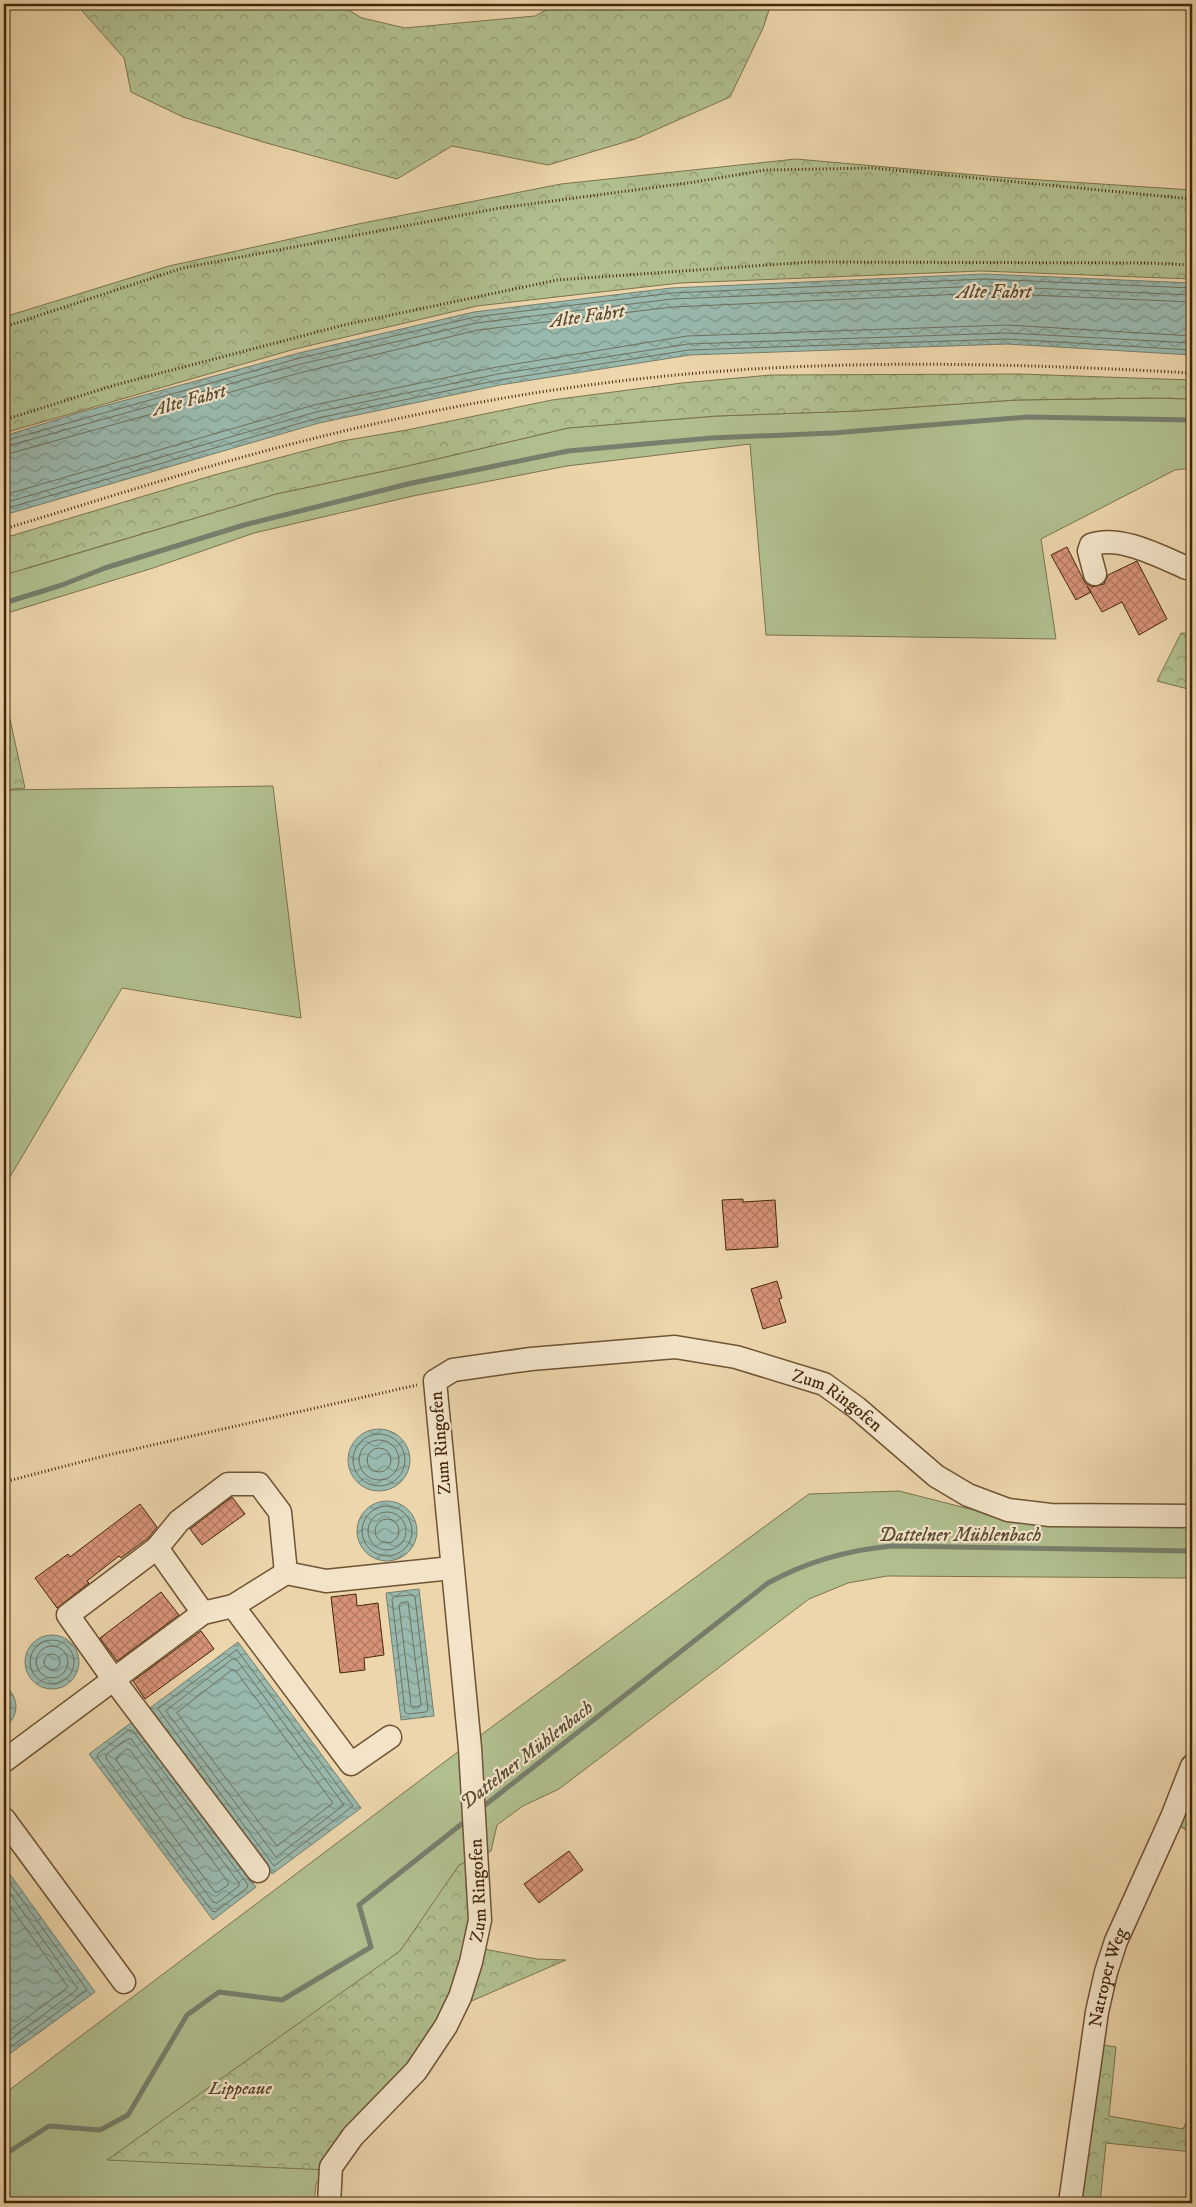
<svg xmlns="http://www.w3.org/2000/svg" width="1196" height="2207" viewBox="0 0 1196 2207" font-family="'IM FELL DW Pica',serif">
<style>
.green{fill:#b1bf8f;stroke:#7b734d}
.forest{fill:url(#forest-crowns);stroke:#7b734d}
.water{fill:url(#water-waves);stroke:#777f6d}
.lines{fill:none;stroke-linecap:round;stroke-linejoin:round}
.shore{stroke:#6f705c;stroke-width:1}
.stream{stroke:#777f6d;stroke-width:5}
.building{fill:url(#building-cross-hatch);stroke:#45270b}
.minor-casing{stroke:#6f5333;stroke-width:25}
.path{stroke:#45270b;stroke-width:3;stroke-dasharray:1 2.5;stroke-linecap:butt}
.minor{stroke:#f3e4c9;stroke-width:22}
.labels{text-anchor:middle;stroke-width:4.5;stroke-linejoin:round;paint-order:stroke}
.street-label{font-size:18px;fill:#45270b;stroke:#f3e4c9}
.park-label{font-size:18px;font-style:italic;fill:#5b4525;stroke:#f3e4c9}
.water-label{font-size:19px;font-style:italic;fill:#5a4c34;stroke:#f3e4c9}
</style>
<defs>
<pattern id="forest-crowns" width="20" height="18" patternUnits="userSpaceOnUse" patternTransform="scale(1.25)"><rect width="20" height="18" fill="#b1bf8f"/><path d="M2 6a3 3 0 1 1 6 0M12 15a3 3 0 1 1 6 0" fill="none" stroke="#929b73"/></pattern>
<pattern id="water-waves" width="16" height="10" patternUnits="userSpaceOnUse" patternTransform="scale(1.25)"><rect width="16" height="10" fill="#99b9ae"/><path d="M0 5q4-4 8 0t8 0" fill="none" stroke="#7f968c"/></pattern>
<pattern id="building-cross-hatch" width="8" height="8" patternUnits="userSpaceOnUse" patternTransform="scale(1.25)"><rect width="8" height="8" fill="#d89377"/><path d="M0 0l8 8M0 8l8-8" fill="none" stroke="#b17860"/></pattern>
</defs>
<rect width="100%" height="100%" fill="#edd6ac"/>
<filter id="stains"><feTurbulence type="fractalNoise" baseFrequency=".004" numOctaves="4"/><feColorMatrix values="0 0 0 0 .2 0 0 0 0 .09 0 0 0 0 .02 0 0 0 .5 -.17"/></filter>
<radialGradient id="worn" r=".72"><stop offset=".6" stop-color="#630" stop-opacity="0"/><stop offset="1" stop-color="#630" stop-opacity=".3"/></radialGradient>
<path class="green" d="M 1153,398 L 1192,399 L 1192,468 L 1175,470 L 1041,539 L 1056,639 L 766,635 L 750,444 L 567,466 L 413,496 L 254,533 L 153,568 L 4,614 L 4,521 L 25,569 L 276,494 L 403,467 L 568,428 L 717,416 L 858,411 L 1016,400 Z
M 273,786 L 301,1018 L 122,988 L 4,1187 L 4,790 Z
M 899,1491 L 1009,1519 L 1192,1521 L 1192,1578 L 887,1576 L 848,1583 L 809,1599 L 559,1789 L 523,1806 L 497,1825 L 491,1851 L 466,1862 L 355,2121 L 316,2184 L 314,2203 L 4,2203 L 4,2094 L 459,1751 L 809,1494 Z"/>
<path class="forest" d="M 76,4 L 338,4 L 362,18 L 405,28 L 535,16 L 557,4 L 771,4 L 763,28 L 730,97 L 635,139 L 548,165 L 452,146 L 397,179 L 263,142 L 183,117 L 131,92 L 124,58 Z
M 796,159 L 1010,178 L 1192,190 L 1192,279 L 981,271 L 680,283 L 477,306 L 295,349 L 4,433 L 4,317 L 169,266 L 358,224 L 561,184 Z
M 1019,374 L 1192,380 L 1192,399 L 1153,398 L 1016,400 L 858,411 L 717,416 L 568,428 L 403,467 L 276,494 L 4,575 L 4,538 L 214,475 L 342,441 L 407,430 L 552,400 L 682,383 L 771,375 Z
M 1181,633 L 1192,634 L 1192,690 L 1157,681 Z
M 4,692 L 25,788 L 4,790 Z
M 1192,1794 L 1192,1834 L 1180,1826 Z
M 470,1860 L 468,1946 L 537,1959 L 566,1960 L 467,2003 L 442,2026 L 328,2170 L 107,2160 L 400,1951 L 459,1865 Z
M 1102,2045 L 1116,2047 L 1109,2116 L 1183,2129 L 1192,2110 L 1192,2152 L 1106,2143 L 1100,2203 L 1077,2203 Z"/>
<path class="water" d="M 984,274 L 1192,283 L 1192,355 L 1007,344 L 690,355 L 500,385 L 319,423 L 4,515 L 4,436 L 78,413 L 299,353 L 474,312 L 671,288 Z
M348 1460a31 31 0 1 1 62 0a31 31 0 1 1-62 0Z
M357 1531a30 30 0 1 1 60 0a30 30 0 1 1-60 0Z
M 419,1589 L 434,1716 L 401,1720 L 386,1593 Z
M25 1662a27 27 0 1 1 54 0a27 27 0 1 1-54 0Z
M 238,1642 L 361,1808 L 272,1874 L 150,1708 Z
M 4,1685 C 20,1697 20,1716 4,1728 Z
M 132,1722 L 256,1887 L 213,1920 L 89,1754 Z
M 4,1866 L 95,1992 L 4,2058 Z"/>
<g class="lines">
<path class="shore" d="M 4,441 L 300,358 L 475,317 L 672,293 L 984,279 L 1192,288
M 4,447 L 301,364 L 476,323 L 672,299 L 984,286 L 1192,295
M 4,455 L 303,372 L 478,330 L 673,307 L 984,293 L 1192,302
M 4,495 L 314,405 L 497,367 L 687,336 L 1007,325 L 1192,336
M 4,503 L 316,412 L 498,374 L 688,344 L 1007,333 L 1192,343
M 4,509 L 318,418 L 499,380 L 689,350 L 1007,339 L 1192,350
M353 1460a26 26 0 1 1 52 0a26 26 0 1 1-52 0Z
M359 1460a20 20 0 1 1 40 0a20 20 0 1 1-40 0Z
M367 1460a12 12 0 1 1 24 0a12 12 0 1 1-24 0Z
M362 1531a25 25 0 1 1 50 0a25 25 0 1 1-50 0Z
M368 1531a19 19 0 1 1 38 0a19 19 0 1 1-38 0Z
M375 1531a12 12 0 1 1 24 0a12 12 0 1 1-24 0Z
M 413,1595 L 415,1597 L 428,1710 L 426,1712 L 408,1714 L 405,1712 L 392,1599 L 394,1597 Z
M 408,1602 L 421,1704 L 420,1706 L 413,1707 L 411,1705 L 399,1605 L 401,1603 Z
M30 1662a22 22 0 1 1 44 0a22 22 0 1 1-44 0Z
M36 1662a16 16 0 1 1 32 0a16 16 0 1 1-32 0Z
M 237,1650 L 353,1806 L 274,1866 L 158,1709 Z
M44 1662a8 8 0 1 1 16 0a8 8 0 1 1-16 0Z
M 233,1659 L 237,1660 L 344,1805 L 276,1857 L 166,1711 Z
M 232,1670 L 235,1670 L 333,1803 L 277,1846 L 177,1713 Z
M 129,1730 L 133,1731 L 248,1885 L 247,1888 L 215,1912 L 212,1911 L 97,1757 L 98,1754 Z
M 128,1739 L 131,1739 L 239,1883 L 239,1886 L 217,1903 L 213,1902 L 106,1758 L 106,1755 Z
M 127,1749 L 130,1750 L 228,1882 L 228,1885 L 218,1892 L 215,1892 L 116,1760 L 117,1757 Z
M 4,1875 L 87,1990 L 4,2052
M 4,1885 L 78,1989 L 4,2044
M 4,1898 L 68,1987 L 4,2035"/>
<path class="stream" d="M 4,603 L 62,585 L 105,568 L 244,525 L 412,483 L 568,451 L 711,438 L 833,433 L 1028,417 L 1192,420
M 480,1809 L 768,1583 C 808,1561 847,1550 892,1546 L 1192,1551
M 4,2155 L 49,2126 L 100,2130 L 128,2115 L 187,2015 L 219,1992 L 282,2000 L 371,1947 L 359,1905 L 468,1819"/>
</g>
<path class="building" d="M 1067,547 L 1085,583 L 1092,587 L 1104,584 L 1108,575 L 1137,561 L 1167,619 L 1139,635 L 1122,602 L 1102,612 L 1087,586 L 1091,592 L 1076,600 L 1051,555 Z
M 743,1199 L 743,1202 L 775,1200 L 778,1247 L 726,1250 L 722,1200 Z
M 777,1281 L 782,1298 L 779,1299 L 786,1322 L 763,1329 L 751,1289 Z
M 232,1497 L 245,1514 L 202,1545 L 190,1529 Z
M 140,1504 L 157,1527 L 148,1538 L 121,1558 L 119,1556 L 87,1581 L 89,1583 L 57,1608 L 35,1578 L 68,1554 L 70,1557 Z
M 161,1592 L 179,1615 L 117,1661 L 100,1638 Z
M 356,1594 L 357,1606 L 378,1603 L 384,1655 L 364,1658 L 365,1670 L 340,1673 L 331,1597 Z
M 201,1631 L 214,1649 L 145,1699 L 133,1681 Z
M 569,1851 L 583,1870 L 539,1903 L 524,1884 Z"/>
<g class="lines">
<g class="minor-casing">
<g id="minor">
<path d="M 1095,574 L 1089,551 L 1091,545 C 1119,534 1161,557 1187,568 L 1192,565"/>
<path d="M 157,1548 L 179,1521 L 228,1484 L 259,1484 L 280,1512 L 286,1573"/>
<path d="M 233,1606 L 351,1764 L 390,1737"/>
<path d="M 203,1613 L 157,1548 L 68,1615 L 114,1680 L 258,1871"/>
<path d="M 4,1761 L 203,1613 L 233,1606 L 286,1573 L 326,1581 L 452,1568"/>
<path d="M 4,1819 L 124,1982"/>
<path id="s1" d="M 329,2203 L 331,2167 L 353,2136 L 416,2071 L 446,2026 L 460,1997 L 471,1962 L 480,1920 L 470,1748 L 435,1381 L 453,1370 L 531,1359 L 675,1347 L 736,1357 L 824,1384 L 857,1408 L 936,1476 L 968,1495 L 1008,1510 L 1050,1515 L 1192,1516"/>
<path id="s2" d="M 1070,2203 L 1097,2012 L 1106,1972 L 1116,1941 L 1172,1817 L 1192,1766"/>
</g>
</g>
<path class="path" d="M 4,327 L 183,268 L 500,208 L 695,182 L 766,170 L 873,168 L 1192,199
M 4,420 L 115,385 L 344,325 L 557,280 L 810,262 L 1149,263 L 1192,265
M 4,529 C 87,504 170,477 254,454 C 382,419 515,392 647,378 C 828,358 1010,363 1192,373
M 4,1482 L 104,1456 L 417,1385"/>
<use href="#minor" class="minor"/>
</g>
<g class="labels">
<g class="street-label">
<text dy="6" stroke="none"><textPath href="#s1" startOffset="1289">Zum Ringofen</textPath></text>
<text transform="translate(440 1443) rotate(-95)" y="6">Zum Ringofen</text>
<text dy="6" stroke="none"><textPath href="#s1" startOffset="360">Zum Ringofen</textPath></text>
<text dy="6" stroke="none"><textPath href="#s2" startOffset="229">Natroper Weg</textPath></text>
</g>
<g class="park-label">
<text x="240" y="2094">Lippeaue</text>
</g>
<g class="water-label">
<text x="994" y="298">Alte Fahrt</text>
<text transform="translate(587 315) rotate(-8)" y="7">Alte Fahrt</text>
<text transform="translate(189 399) rotate(-15)" y="7">Alte Fahrt</text>
<text x="960" y="1541">Dattelner Mühlenbach</text>
<text transform="translate(526 1754) rotate(-38)" y="7">Dattelner Mühlenbach</text>
</g>
</g>
<rect width="1196" height="2207" fill="none" stroke="#edd6ac" stroke-width="20"/>
<rect x="5" y="5" width="1186" height="2197" fill="none" stroke="#45270b" stroke-width="2.5"/>
<rect x="10" y="10" width="1176" height="2187" fill="none" stroke="#45270b"/>
<rect width="100%" height="100%" filter="url(#stains)"/>
<rect width="100%" height="100%" fill="url(#worn)"/>
</svg>
